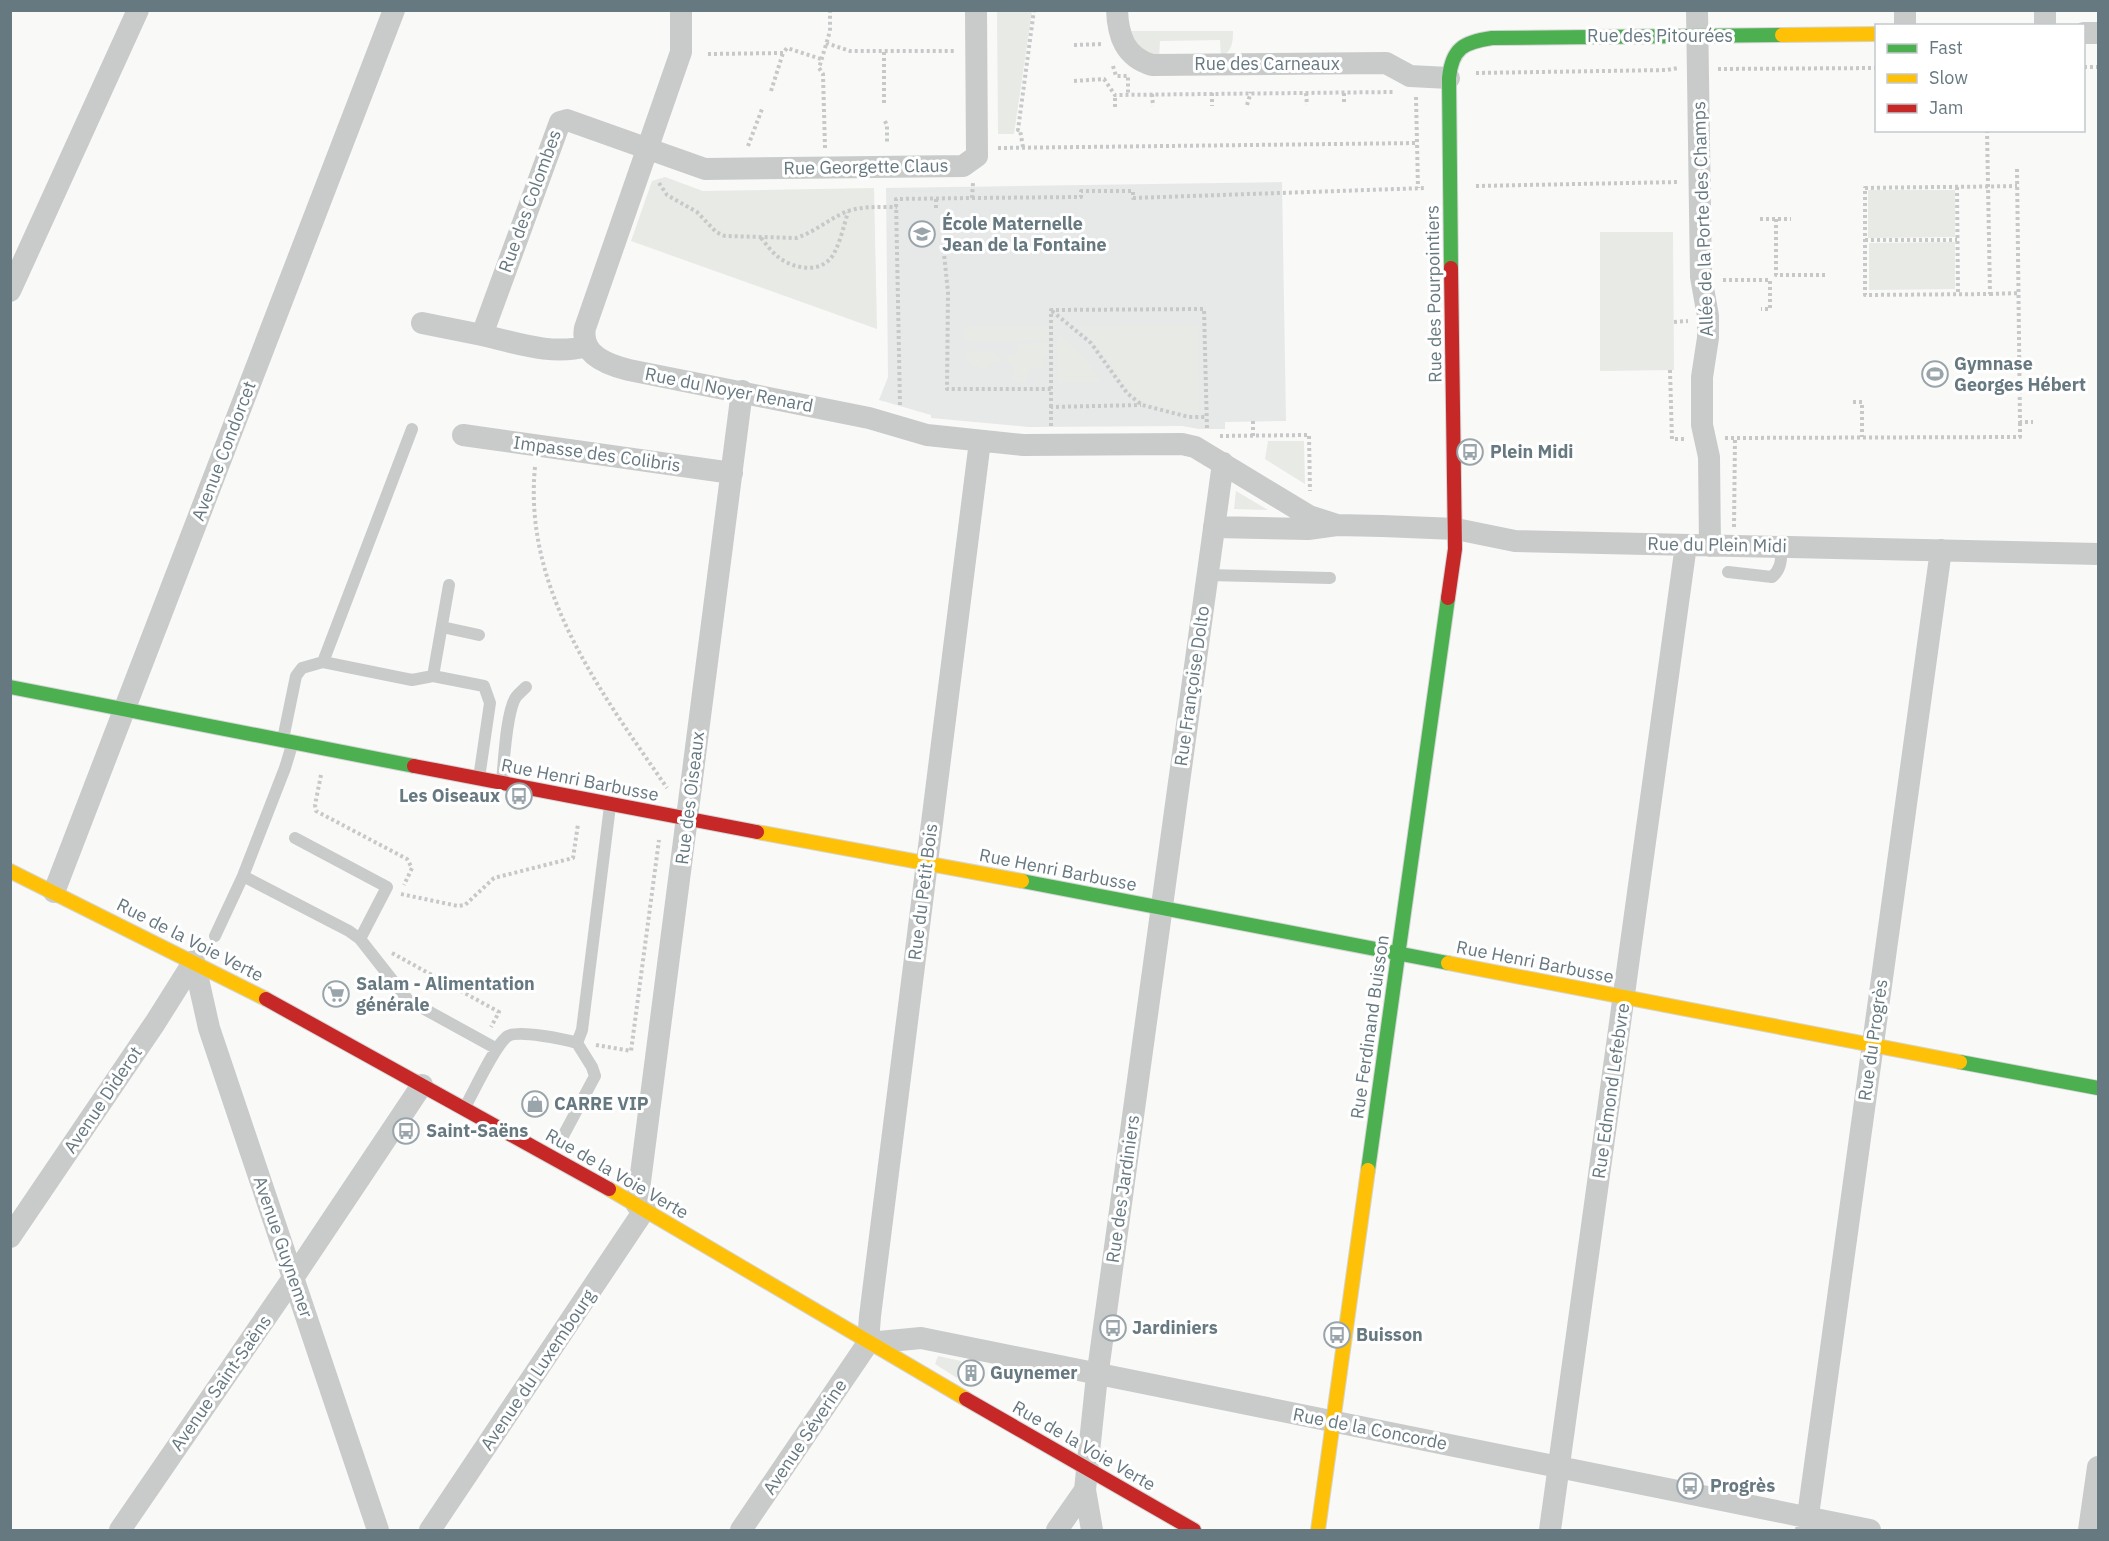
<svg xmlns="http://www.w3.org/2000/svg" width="2109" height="1541" viewBox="0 0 2109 1541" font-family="'IBM Plex Sans',sans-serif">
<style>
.built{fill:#e7e9e8}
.green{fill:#e8eae6}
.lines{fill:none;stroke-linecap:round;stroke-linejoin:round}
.fast-casing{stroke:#d4d6d6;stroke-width:16}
.slow-casing{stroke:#d4d6d6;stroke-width:16}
.jam-casing{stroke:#d4d6d6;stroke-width:16}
.path{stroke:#c7c9c9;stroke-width:4;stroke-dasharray:3 3;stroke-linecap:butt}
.lane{stroke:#c9cbcb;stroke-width:12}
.street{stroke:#c9cbcb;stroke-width:22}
.fast{stroke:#4caf50;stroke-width:14}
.slow{stroke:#ffc107;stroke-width:14}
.jam{stroke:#c62828;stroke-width:14}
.labels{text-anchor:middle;stroke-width:6;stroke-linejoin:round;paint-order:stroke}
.street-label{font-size:18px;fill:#667880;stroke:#fff}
.poi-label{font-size:18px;font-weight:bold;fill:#667880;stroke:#fff;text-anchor:start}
</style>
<rect width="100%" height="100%" fill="#f9f9f8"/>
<path class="built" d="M 1282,182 L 1286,421 L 1225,422 L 1225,429 L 1199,429 L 1182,426 L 1029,427 L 931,418 L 931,415 L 879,400 L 888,377 L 886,188 Z"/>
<path class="green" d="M 997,11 L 1032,11 L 1014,134 L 998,134 Z
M 1129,31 L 1233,31 C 1233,43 1232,51 1221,57 L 1220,40 L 1160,41 L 1159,58 L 1152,56 L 1129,41 Z
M 665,177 L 703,191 L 874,188 L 877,329 L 631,241 L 652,181 Z
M 1868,190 L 1955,190 L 1955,237 L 1868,238 Z
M 1600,232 L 1673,232 L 1674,370 L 1600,371 Z
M 1955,242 L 1955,289 L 1869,290 L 1869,243 Z
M 1198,326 L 1199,415 L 1162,408 L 1140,400 L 1130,392 L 1106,356 L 1079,327 Z
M 964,327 L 1049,327 L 1049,340 L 964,340 Z
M 1061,337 L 1083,355 L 1101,382 L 1058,382 L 1057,341 Z
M 1048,343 L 1048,353 L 1044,354 L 1043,367 L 1029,369 L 1025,381 L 1022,383 L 1015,381 L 1013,376 L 1015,366 L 1007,363 L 1007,356 L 1016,354 L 1019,344 Z
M 976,351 L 998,354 L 1000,361 L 992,363 L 987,368 L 972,366 L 967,361 L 967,355 L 971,352 Z
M 1268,441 L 1304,441 L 1305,484 L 1265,459 Z
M 1236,491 L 1268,510 L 1234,509 Z
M 938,1356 L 961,1361 L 957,1378 L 935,1364 Z"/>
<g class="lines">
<g class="fast-casing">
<path id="fast" d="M 1451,268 L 1449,78 C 1452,48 1464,42 1492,38 L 1782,35
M 10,687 L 414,766
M 1022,881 L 1448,963
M 1960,1062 L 2098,1088
M 1368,1170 L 1448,598"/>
</g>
<g class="slow-casing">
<path id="slow" d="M 1782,35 L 1876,34
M 757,832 L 1022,881
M 10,871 L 266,999
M 1448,963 L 1960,1062
M 609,1189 L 966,1399
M 1318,1530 L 1368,1170"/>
</g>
<g class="jam-casing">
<path id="jam" d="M 1448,598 L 1455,549 L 1451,268
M 414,766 L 757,832
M 266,999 L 609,1189
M 966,1399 L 1194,1530"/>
</g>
<path class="path" d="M 826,43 L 850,51 L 956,51
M 1074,45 L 1103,44
M 884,52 L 884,103
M 708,54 L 783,53 L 787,48 L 821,59
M 1113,66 L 1116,76 L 1128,76 L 1128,94
M 2084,67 L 2098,67
M 1718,69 L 1876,68
M 1476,73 L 1667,70 L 1678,68
M 1074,81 L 1104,79 L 1115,95 L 1393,92
M 771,91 L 783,53
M 1212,93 L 1212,106
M 1306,93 L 1307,105
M 1344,93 L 1344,105
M 1152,94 L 1153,106
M 1416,97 L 1418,188
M 1247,105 L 1251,92
M 1115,107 L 1115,95
M 885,121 L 887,126 L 887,144
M 1987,130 L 1990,294 L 1865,295 L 1865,188 C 1916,187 1967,187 2017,186
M 748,146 L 762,109
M 1023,147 L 1020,130 L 1018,130 L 1034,10
M 825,148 L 823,74 L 819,68 L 830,31 L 830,10
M 998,148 L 1417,143
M 2017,169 L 2020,422 L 2033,422
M 659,183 L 667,195 L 697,212 L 716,232 L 725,236 L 796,238 C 815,232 830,218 848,211 C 864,206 880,207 897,207
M 1476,186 L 1678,182
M 1957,187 L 1958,294
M 972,198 L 1081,197 L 1081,191 L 1133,191 L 1133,198 L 1426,188
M 936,199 L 936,211
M 1760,219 L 1791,219
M 1776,219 L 1776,275 L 1827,275
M 761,238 C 766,244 771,251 777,256 C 790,267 815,274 829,260 C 838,252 844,225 848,212
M 1865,240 L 1957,240
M 943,244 L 948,292 L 947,389 L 1051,389
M 1723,280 L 1770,280 L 1770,309 L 1761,309
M 1990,294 L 2019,293
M 1052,311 L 1091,343 L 1127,393 L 1142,405 L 1189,417 L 1206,417
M 1674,322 L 1688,321
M 1670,370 L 1672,439 L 1685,439
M 1853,402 L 1862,402 L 1862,437
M 900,405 L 896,199 L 972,198 L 973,183
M 1051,407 L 1051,310 L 1204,309 L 1207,429
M 1051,426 L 1051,407 L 1141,405
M 1220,436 L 1309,435 L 1310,491
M 1253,436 L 1253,421
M 1725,438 L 2020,437 L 2020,422
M 535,467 C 523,590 601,692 667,788
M 1734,527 L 1735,438
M 321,775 L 315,805 L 316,811 L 407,859 L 412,868 L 404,885
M 401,894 L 458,906 L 465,905 L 494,878 L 573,858 L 578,824
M 392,953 L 499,1012 L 491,1027
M 596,1045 L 631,1051 L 659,840"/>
<path class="lane" d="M 1728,572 L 1772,577 C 1782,569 1781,558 1782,546
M 1207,575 L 1330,578
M 442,627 L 479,635
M 323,662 L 412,429
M 433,676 L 449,585
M 283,739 L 296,676 L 302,668 L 323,662 L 412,680 L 433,676 L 484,686 L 490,703 L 479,778
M 292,745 L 285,768 L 243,876 L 349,931 L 360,939 L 408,1000 L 497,1049
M 502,782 C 504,762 506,712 516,697 C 519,693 523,690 526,687
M 295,838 L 387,887 L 360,939
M 215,936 L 243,876
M 577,1043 L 582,1030 L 610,806
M 465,1107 C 473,1093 496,1043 508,1036 C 519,1030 564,1039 577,1043 L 592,1067 L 595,1076 L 562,1138"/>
<path class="street" d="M 681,10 L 681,52 L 585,328 C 580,355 608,365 629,370 L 869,418 L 927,435 L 1023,445 L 1182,444 L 1195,447 L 1309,516 L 1337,525
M 1117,10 C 1118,36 1125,57 1152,65 L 1386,63 L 1410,76 L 1449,78
M 1697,10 L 1701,277 L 1708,316 L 1708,338 L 1702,377 L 1702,425 L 1709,457 L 1710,546
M 1905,10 L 1905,26
M 2045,10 L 2045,26
M 2084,33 L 2098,33
M 10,291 L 138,10
M 422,323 L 482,335
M 587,346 C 552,356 517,343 482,335 L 560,122 L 567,120 L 705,169 L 963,166 L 977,156 L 976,10
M 463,435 L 732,473
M 1214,527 L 1308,529 L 1337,525 L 1382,526 L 1456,529 L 1515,541 L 2098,554
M 54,892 L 394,10
M 194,961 L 209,1028 L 378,1530
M 637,1205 L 742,391
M 10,1237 L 155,1023 L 194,961
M 868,1343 L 921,1338 L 1870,1530
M 868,1343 L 870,1316 L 980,441
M 120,1530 L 293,1278 L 422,1085
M 430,1530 L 645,1209
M 741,1530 L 868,1343
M 1057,1530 L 1085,1490
M 1092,1530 L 1085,1490 L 1096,1385 L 1223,463
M 1550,1530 L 1686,545
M 1806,1530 L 1941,550
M 2089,1530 L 2098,1467"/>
<use href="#fast" class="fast"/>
<use href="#slow" class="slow"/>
<use href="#jam" class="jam"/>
</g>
<defs>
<g id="school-ring" transform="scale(1.35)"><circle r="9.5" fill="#fff" stroke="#99a5aa" stroke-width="1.5"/><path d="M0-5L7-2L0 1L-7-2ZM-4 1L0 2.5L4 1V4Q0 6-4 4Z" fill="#99a5aa"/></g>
<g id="stadium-ring" transform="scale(1.35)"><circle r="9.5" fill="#fff" stroke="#99a5aa" stroke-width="1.5"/><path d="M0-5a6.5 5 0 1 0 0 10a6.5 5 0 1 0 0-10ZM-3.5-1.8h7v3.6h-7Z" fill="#99a5aa"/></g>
<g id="bus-ring" transform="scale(1.35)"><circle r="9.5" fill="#fff" stroke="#99a5aa" stroke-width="1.5"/><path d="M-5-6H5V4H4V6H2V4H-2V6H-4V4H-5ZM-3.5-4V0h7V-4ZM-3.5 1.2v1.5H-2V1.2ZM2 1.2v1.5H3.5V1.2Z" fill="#99a5aa"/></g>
<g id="supermarket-ring" transform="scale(1.35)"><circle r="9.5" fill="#fff" stroke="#99a5aa" stroke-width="1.5"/><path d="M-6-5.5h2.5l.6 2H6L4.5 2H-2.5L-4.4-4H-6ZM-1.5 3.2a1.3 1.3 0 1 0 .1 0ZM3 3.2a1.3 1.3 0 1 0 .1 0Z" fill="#99a5aa"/></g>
<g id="shop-ring" transform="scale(1.35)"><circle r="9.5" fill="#fff" stroke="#99a5aa" stroke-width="1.5"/><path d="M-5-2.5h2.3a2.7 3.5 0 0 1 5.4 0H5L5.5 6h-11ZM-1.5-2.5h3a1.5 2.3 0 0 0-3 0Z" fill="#99a5aa"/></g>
<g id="building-ring" transform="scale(1.35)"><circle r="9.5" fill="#fff" stroke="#99a5aa" stroke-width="1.5"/><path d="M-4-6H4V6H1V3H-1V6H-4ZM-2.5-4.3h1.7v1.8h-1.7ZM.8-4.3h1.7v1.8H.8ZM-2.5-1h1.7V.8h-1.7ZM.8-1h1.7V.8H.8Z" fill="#99a5aa"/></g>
</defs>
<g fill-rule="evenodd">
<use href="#school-ring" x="922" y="234"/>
<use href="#stadium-ring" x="1935" y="374"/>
<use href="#bus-ring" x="1470" y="452"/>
<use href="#bus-ring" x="519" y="796"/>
<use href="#supermarket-ring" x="336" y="994"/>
<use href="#shop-ring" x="535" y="1104"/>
<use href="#bus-ring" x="406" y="1131"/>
<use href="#bus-ring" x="1113" y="1328"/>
<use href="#bus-ring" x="1337" y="1335"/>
<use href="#building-ring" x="971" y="1373"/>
<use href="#bus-ring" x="1690" y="1486"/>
</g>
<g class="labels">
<g class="street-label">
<text x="1660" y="42">Rue des Pitourées</text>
<text x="1267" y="70">Rue des Carneaux</text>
<text transform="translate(866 167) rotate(-1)" y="6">Rue Georgette Claus</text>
<text transform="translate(530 201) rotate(-70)" y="6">Rue des Colombes</text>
<text transform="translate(1703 219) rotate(-92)" y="6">Allée de la Porte des Champs</text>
<text transform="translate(1434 294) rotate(-91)" y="6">Rue des Pourpointiers</text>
<text transform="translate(729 390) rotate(11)" y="6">Rue du Noyer Renard</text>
<text transform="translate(224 451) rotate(-69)" y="6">Avenue Condorcet</text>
<text transform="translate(597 454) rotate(8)" y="6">Impasse des Colibris</text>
<text transform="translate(1717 545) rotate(1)" y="6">Rue du Plein Midi</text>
<text transform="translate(1192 686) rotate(-82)" y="6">Rue Françoise Dolto</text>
<text transform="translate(580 780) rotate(11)" y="6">Rue Henri Barbusse</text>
<text transform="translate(690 798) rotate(-83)" y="6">Rue des Oiseaux</text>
<text transform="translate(1058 870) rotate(11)" y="6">Rue Henri Barbusse</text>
<text transform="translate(923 892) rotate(-83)" y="6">Rue du Petit Bois</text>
<text transform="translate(190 940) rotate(27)" y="6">Rue de la Voie Verte</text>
<text transform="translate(1535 962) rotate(11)" y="6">Rue Henri Barbusse</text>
<text transform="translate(1370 1027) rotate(-82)" y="6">Rue Ferdinand Buisson</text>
<text transform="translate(1873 1040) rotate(-82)" y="6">Rue du Progrès</text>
<text transform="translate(1611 1091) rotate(-82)" y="6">Rue Edmond Lefebvre</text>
<text transform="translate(103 1100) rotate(-56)" y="6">Avenue Diderot</text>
<text transform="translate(617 1174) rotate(30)" y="6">Rue de la Voie Verte</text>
<text transform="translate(1123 1189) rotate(-82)" y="6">Rue des Jardiniers</text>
<text transform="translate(283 1247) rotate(71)" y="6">Avenue Guynemer</text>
<text transform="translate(538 1370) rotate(-56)" y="6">Avenue du Luxembourg</text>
<text transform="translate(221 1383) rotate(-55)" y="6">Avenue Saint-Saëns</text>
<text transform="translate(1370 1429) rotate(11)" y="6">Rue de la Concorde</text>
<text transform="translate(805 1437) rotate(-56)" y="6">Avenue Séverine</text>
<text transform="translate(1084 1446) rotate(30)" y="6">Rue de la Voie Verte</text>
</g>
<g class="poi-label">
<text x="942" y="230">École Maternelle<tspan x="942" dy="21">Jean de la Fontaine</tspan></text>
<text x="1954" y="370">Gymnase<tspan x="1954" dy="21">Georges Hébert</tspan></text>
<text x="1490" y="458">Plein Midi</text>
<text x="500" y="802" text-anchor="end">Les Oiseaux</text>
<text x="356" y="990">Salam - Alimentation<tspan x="356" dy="21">générale</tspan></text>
<text x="554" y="1110">CARRE VIP</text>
<text x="426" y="1137">Saint-Saëns</text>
<text x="1132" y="1334">Jardiniers</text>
<text x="1356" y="1341">Buisson</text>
<text x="990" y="1379">Guynemer</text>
<text x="1710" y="1492">Progrès</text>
</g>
</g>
<rect width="2109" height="1541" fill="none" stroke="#667880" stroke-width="24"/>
<rect x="1875" y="24" width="210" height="108" fill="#ffffff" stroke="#c2c9cc" stroke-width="1.5"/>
<rect x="1887" y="44" width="30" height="9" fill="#4caf50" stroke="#c2c9cc" stroke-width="1.5"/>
<text x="1929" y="54" font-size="18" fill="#667880">Fast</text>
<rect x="1887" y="74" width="30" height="9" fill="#ffc107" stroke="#c2c9cc" stroke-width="1.5"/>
<text x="1929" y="84" font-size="18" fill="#667880">Slow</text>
<rect x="1887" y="104" width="30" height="9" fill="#c62828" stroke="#c2c9cc" stroke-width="1.5"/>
<text x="1929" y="114" font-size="18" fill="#667880">Jam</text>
</svg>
